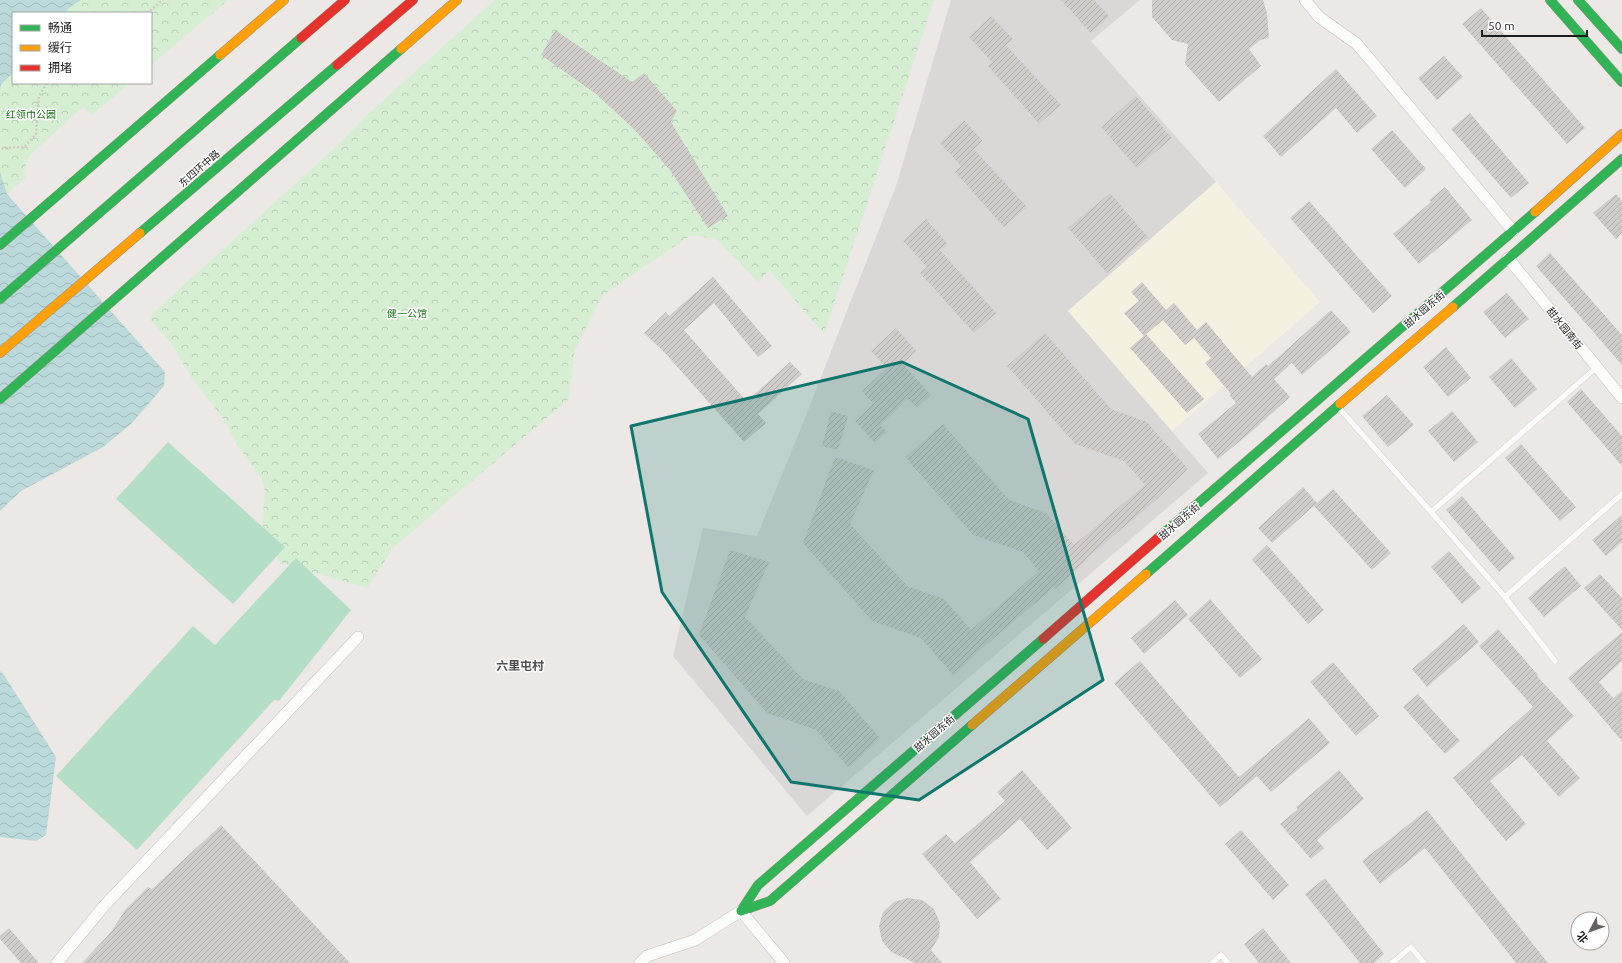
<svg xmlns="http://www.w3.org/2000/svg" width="1622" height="963" viewBox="0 0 1622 963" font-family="Ubuntu,'Noto Sans SC',sans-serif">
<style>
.residential{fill:#dad8d7}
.education{fill:#f4f1e1}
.park{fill:url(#park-crowns)}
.pitch{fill:#b5dec7}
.water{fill:url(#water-waves)}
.building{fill:url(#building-hatch)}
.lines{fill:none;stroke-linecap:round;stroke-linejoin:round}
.lane-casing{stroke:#c0bfbd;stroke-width:6}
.street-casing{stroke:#c0bfbd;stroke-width:12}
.fast-casing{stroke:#93927f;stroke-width:10}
.slow-casing{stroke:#93927f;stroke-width:10}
.jam-casing{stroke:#93927f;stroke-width:10}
.path{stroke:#d4c7c6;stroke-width:2.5;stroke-dasharray:2 2;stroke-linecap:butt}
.lane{stroke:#fcfcfb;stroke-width:5.5}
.street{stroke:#fcfcfb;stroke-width:11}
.fast{stroke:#30b455;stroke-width:9}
.slow{stroke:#ff9f0a;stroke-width:9}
.jam{stroke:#e5322d;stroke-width:9}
.marked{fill:#0f766e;fill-opacity:0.2;stroke:#0f766e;stroke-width:3;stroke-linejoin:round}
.labels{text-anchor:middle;stroke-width:3;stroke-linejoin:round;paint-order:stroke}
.park-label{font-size:10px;fill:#177015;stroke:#fff}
.street-label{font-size:10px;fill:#1c1c1c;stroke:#fff}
.quarter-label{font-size:12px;font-weight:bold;fill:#4f4f4f;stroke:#fff}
</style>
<defs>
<pattern id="park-crowns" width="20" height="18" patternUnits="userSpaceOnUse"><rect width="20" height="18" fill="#d6efd2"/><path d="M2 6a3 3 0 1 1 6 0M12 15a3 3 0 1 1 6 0" fill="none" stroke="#b7ccb4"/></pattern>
<pattern id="water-waves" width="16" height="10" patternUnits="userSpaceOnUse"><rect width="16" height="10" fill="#bbd8db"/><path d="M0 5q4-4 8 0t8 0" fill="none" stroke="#a0b9bb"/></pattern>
<pattern id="building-hatch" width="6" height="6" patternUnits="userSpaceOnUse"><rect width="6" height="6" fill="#d0ccca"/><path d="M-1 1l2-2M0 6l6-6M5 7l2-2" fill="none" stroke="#b2afad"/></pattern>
</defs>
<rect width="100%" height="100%" fill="#ebe8e5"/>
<path class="residential" d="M 951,0 L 1140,0 L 1091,41 L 1216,182 L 1068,311 L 1208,473 L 807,816 L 673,656 L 703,528 L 757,536 L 803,423 L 896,186 Z"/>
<path class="education" d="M 1216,182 L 1320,302 L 1172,431 L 1068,311 Z"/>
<path class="park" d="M 0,0 L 228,0 L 151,65 L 151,13 L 13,13 L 13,83 L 130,83 L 92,115 L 83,107 L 29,156 L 26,163 L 25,178 L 0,200 Z
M 495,0 L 934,0 L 824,334 L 769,270 L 758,282 L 717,239 L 691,235 L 603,295 L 575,349 L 568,400 L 394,547 L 367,588 L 281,563 L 270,546 L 262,524 L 265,492 L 262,479 L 238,446 L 222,417 L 191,377 L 174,347 L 151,320 L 152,314 L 338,145 L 366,116 Z"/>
<path class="pitch" d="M 168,442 L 285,547 L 233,604 L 116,499 Z
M 296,558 L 351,610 L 279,701 L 274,700 L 137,850 L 56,776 L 193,626 L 215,645 Z"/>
<path class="water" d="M 0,0 L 81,0 L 69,8 L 65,13 L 13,13 L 13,73 L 1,84 L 0,92 Z
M 0,172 L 7,194 L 165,372 L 164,386 L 131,424 L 103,447 L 21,491 L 0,511 Z
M 0,671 L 4,675 L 56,757 L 46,835 L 36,841 L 0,837 Z"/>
<path class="building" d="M 1061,0 L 1094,0 L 1109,16 L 1091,33 Z
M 1152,0 L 1263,0 L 1267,13 L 1269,38 L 1260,40 L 1249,49 L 1261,66 L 1219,102 L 1185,64 L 1188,44 L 1172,40 L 1152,17 Z
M 1481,8 L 1585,128 L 1567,144 L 1462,24 Z
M 991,16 L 1013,39 L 1006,45 L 1061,105 L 1039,124 L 988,66 L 992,62 L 969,37 Z
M 555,30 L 632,82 L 644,73 L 677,111 L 671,122 L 728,216 L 708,228 L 670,170 L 634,129 L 596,94 L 541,55 Z
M 1444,56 L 1463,77 L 1437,100 L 1418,78 Z
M 1336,69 L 1377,116 L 1357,133 L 1336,108 L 1281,157 L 1263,136 Z
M 1136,96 L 1172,138 L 1137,168 L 1101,127 Z
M 1470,113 L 1529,183 L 1511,198 L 1451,129 Z
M 964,120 L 983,141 L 974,149 L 1027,207 L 1004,227 L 955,172 L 961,166 L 940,143 Z
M 1392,130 L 1426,169 L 1405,188 L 1371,149 Z
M 1445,187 L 1472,220 L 1419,264 L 1393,234 L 1431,202 L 1429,200 Z
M 1110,193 L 1148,237 L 1107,273 L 1068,228 Z
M 1616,194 L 1622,201 L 1622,233 L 1616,239 L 1593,213 Z
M 1309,201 L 1392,296 L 1373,313 L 1290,218 Z
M 926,219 L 948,244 L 940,250 L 996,313 L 974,333 L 920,273 L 927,267 L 903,241 Z
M 1550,253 L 1622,335 L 1622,365 L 1536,266 Z
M 713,277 L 772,346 L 758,357 L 714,303 L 684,330 L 741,395 L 747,401 L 790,362 L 802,374 L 758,414 L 766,423 L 744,442 L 665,353 L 644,333 L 666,312 L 669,316 Z
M 1142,282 L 1166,310 L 1174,303 L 1197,330 L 1206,322 L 1252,377 L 1266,364 L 1268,366 L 1331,310 L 1351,332 L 1302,375 L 1292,363 L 1274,379 L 1290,397 L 1250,433 L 1218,459 L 1198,434 L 1236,403 L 1230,396 L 1231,394 L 1205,363 L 1211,358 L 1194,338 L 1185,345 L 1163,320 L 1144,336 L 1124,313 L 1139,301 L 1131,292 Z
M 1507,293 L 1529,319 L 1505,338 L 1483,312 Z
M 896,328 L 916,351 L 903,364 L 931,395 L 917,408 L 908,399 L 880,425 L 887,432 L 875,443 L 855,421 L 873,404 L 862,391 L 887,368 L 871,351 Z
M 1045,333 L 1111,409 L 1147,422 L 1188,469 L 1156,500 L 1086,559 L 1087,560 L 1055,589 L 1054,587 L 979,651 L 954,676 L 921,638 L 872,621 L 803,543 L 835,457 L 874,470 L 850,524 L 907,586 L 944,599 L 971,630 L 1039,571 L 1023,552 L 973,535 L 905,457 L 943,424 L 1009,500 L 1046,513 L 1074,545 L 1145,485 L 1124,461 L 1075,444 L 1007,366 Z
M 1146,334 L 1204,399 L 1187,413 L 1130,348 Z
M 1446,347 L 1471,378 L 1448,397 L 1423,367 Z
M 1511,358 L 1537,389 L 1515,408 L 1489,377 Z
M 1581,389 L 1622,436 L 1622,466 L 1567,402 Z
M 1387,395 L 1414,425 L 1388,447 L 1362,416 Z
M 831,411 L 848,416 L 838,450 L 822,446 Z
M 1452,411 L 1478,442 L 1454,462 L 1428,431 Z
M 1521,444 L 1576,507 L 1560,521 L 1505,458 Z
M 1303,487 L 1317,503 L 1333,489 L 1391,553 L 1372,570 L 1314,506 L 1272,543 L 1258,528 Z
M 1462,496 L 1515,558 L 1499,572 L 1446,510 Z
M 1622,515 L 1622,542 L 1606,556 L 1592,540 Z
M 1267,545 L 1324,610 L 1308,624 L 1252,560 Z
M 730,550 L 769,562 L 745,617 L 803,679 L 839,691 L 880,738 L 849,768 L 816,730 L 767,713 L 699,635 Z
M 1449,551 L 1481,588 L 1462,604 L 1431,567 Z
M 1565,566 L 1581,586 L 1544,617 L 1528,598 Z
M 1600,574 L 1622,598 L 1622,630 L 1584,588 Z
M 1210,599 L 1262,659 L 1240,678 L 1188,619 Z
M 1175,600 L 1188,615 L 1144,654 L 1131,638 Z
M 1464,624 L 1479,642 L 1427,687 L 1412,669 Z
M 1498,629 L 1538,675 L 1537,676 L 1574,716 L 1547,741 L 1580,778 L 1559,797 L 1522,755 L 1490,781 L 1526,824 L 1506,841 L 1453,778 L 1533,707 L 1479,646 Z
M 1622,632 L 1622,661 L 1599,682 L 1613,698 L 1622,691 L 1622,741 L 1568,678 Z
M 1140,661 L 1239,777 L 1309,718 L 1330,743 L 1271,792 L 1257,776 L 1220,807 L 1114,683 Z
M 1333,662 L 1379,716 L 1356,736 L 1310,682 Z
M 1418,694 L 1460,741 L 1445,754 L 1403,707 Z
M 1022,770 L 1072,828 L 1047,850 L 1020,819 L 970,862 L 1001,899 L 977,919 L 922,854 L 946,834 L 955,843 L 1005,801 L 997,792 Z
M 1339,770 L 1364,799 L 1317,840 L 1324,848 L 1311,859 L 1280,824 L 1298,809 L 1296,807 Z
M 1427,810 L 1548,963 L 1516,963 L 1425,848 L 1380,884 L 1362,861 Z
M 221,825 L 350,963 L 82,963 L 111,932 L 125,910 L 148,887 L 152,889 Z
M 1241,830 L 1289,885 L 1273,900 L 1225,844 Z
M 1325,878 L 1384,954 L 1374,963 L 1360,963 L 1305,894 Z
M 908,898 L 922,900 L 934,909 L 940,923 L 939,937 L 931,950 L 942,963 L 915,963 L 891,952 L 882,941 L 879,926 L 883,912 L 894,902 Z
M 9,928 L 39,963 L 21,963 L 0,939 L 0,936 Z
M 1263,928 L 1291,963 L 1259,963 L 1244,944 Z"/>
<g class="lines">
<g class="lane-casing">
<path id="lane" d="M 1339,408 L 1431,512 L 1597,367
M 1431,512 L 1505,597
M 1555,661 L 1505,597 L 1622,494
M 1212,963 L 1221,955 L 1228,963
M 1392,963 L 1411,947 L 1424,963"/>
</g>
<g class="street-casing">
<path id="street" d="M 1305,0 L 1319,17 L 1357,44 L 1513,231
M 1508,258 L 1622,398
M 57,963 L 104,906 L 358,637
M 640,963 L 647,956 L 695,940 L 741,911 L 784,963"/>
</g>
<g class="fast-casing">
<path id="fast" d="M 1550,0 L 1622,82
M 1578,0 L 1622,49
M 140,233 L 337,65
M 0,245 L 220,55
M 0,299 L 301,38
M 1453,307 L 1622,159
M 0,399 L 401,49
M 1158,538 L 1535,212
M 1146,574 L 1340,404
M 741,911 L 758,885 L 1043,639
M 741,911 L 770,901 L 972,725"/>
</g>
<g class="slow-casing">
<path id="slow" d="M 401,49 L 457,0
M 220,55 L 284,0
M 1535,212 L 1622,134
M 0,353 L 140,233
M 1340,404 L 1453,307
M 972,725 L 1146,574"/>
</g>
<g class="jam-casing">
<path id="jam" d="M 301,38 L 345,0
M 337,65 L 413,0
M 1043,639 L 1158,538"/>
</g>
<path class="path" d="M 147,13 L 163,0
M 5,148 L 24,147 L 36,134 L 39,96 L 47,83"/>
<use href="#lane" class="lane"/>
<use href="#street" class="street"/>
<use href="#fast" class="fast"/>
<use href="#slow" class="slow"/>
<use href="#jam" class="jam"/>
</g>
<path class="marked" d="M 902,362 L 1028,419 L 1103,680 L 919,800 L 791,782 L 662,592 L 631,426 Z"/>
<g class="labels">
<g class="park-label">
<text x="31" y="118">红领巾公园</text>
<text x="407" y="317">健一公馆</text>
</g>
<g class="street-label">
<text transform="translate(199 168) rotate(-41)" y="4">东四环中路</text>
<text transform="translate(1424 309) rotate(-41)" y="4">甜水园东街</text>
<text transform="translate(1565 328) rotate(51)" y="4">甜水园南街</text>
<text transform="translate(1179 521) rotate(-41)" y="4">甜水园东街</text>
<text transform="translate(934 733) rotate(-41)" y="4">甜水园东街</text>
</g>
<g class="quarter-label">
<text x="520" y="670">六里屯村</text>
</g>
</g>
<rect x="12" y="12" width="140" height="72" fill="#ffffff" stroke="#a4a4a4"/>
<rect x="20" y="25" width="20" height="6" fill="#30b455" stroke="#a4a4a4"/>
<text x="48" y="32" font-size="12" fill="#1c1c1c">畅通</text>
<rect x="20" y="45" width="20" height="6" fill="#ff9f0a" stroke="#a4a4a4"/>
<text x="48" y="52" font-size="12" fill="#1c1c1c">缓行</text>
<rect x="20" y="65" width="20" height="6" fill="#e5322d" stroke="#a4a4a4"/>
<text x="48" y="72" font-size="12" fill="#1c1c1c">拥堵</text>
<g transform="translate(1590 931) rotate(229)"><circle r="19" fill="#ffffff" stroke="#a4a4a4"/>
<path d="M0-3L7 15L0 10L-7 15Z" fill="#646362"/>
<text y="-6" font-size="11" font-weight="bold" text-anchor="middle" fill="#1c1c1c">北</text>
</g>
<path d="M1482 30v6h105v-6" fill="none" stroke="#1c1c1c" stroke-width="2"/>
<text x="1488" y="30" font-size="12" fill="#1c1c1c" stroke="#ffffff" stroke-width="3" paint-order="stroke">50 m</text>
</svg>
